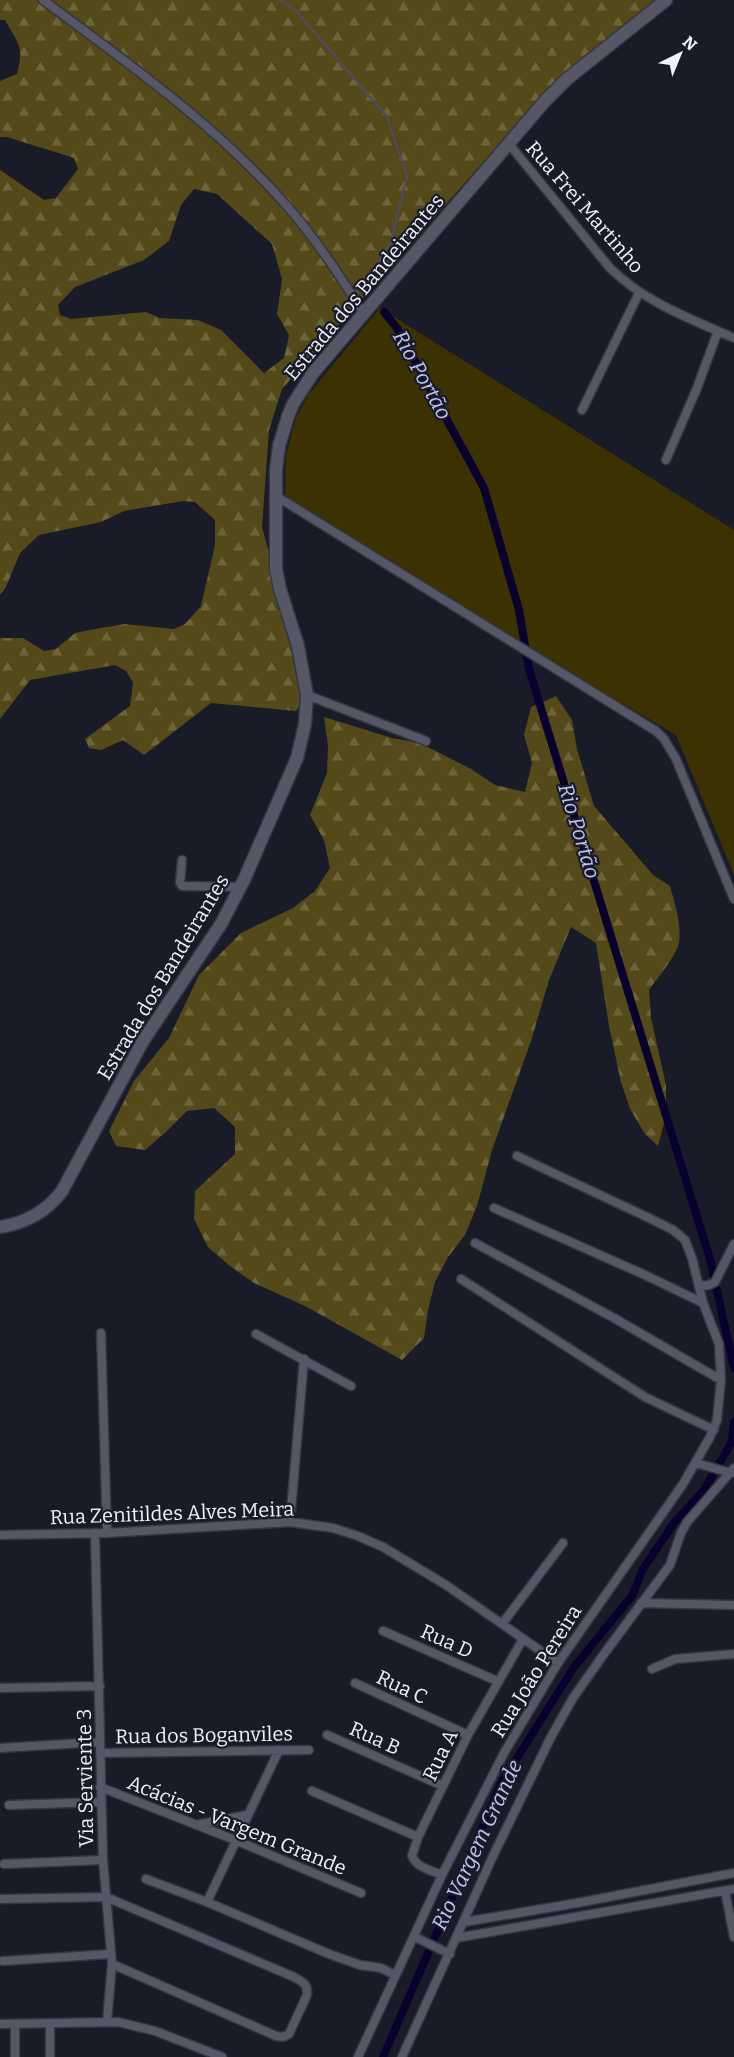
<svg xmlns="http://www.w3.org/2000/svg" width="734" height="2057" viewBox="0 0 734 2057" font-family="Bitter,serif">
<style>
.forest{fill:url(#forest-firs);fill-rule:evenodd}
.park{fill:#3c3100}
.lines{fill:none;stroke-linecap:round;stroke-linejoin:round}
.stream{stroke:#4e496b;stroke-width:2}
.canal{stroke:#08012d;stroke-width:8}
.street-casing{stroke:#343540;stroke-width:11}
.secondary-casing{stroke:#343540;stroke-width:15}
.street{stroke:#555767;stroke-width:8}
.secondary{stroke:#555767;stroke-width:12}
.labels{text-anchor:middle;stroke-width:4.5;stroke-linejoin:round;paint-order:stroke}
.street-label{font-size:20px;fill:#f0f1fb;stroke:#191b28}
.water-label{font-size:21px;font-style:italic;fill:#bfc5f6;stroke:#191b28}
</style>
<defs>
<pattern id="forest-firs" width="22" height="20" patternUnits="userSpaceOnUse" patternTransform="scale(1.5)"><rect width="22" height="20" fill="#544918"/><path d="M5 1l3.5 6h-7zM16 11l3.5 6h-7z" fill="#6d643a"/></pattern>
</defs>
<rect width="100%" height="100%" fill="#191b28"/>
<path class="forest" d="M 0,0 L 663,0 L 518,123 L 282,389 L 269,430 L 262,527 L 302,681 L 304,700 L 296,711 L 211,703 L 144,755 L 123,740 L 101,750 L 89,748 L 85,739 L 130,706 L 133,682 L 126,671 L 115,665 L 30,680 L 0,719 L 0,638 L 23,638 L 44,651 L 56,649 L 75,633 L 101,628 L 125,624 L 174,629 L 185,624 L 201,606 L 215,545 L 215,520 L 195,502 L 183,501 L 124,511 L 101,522 L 39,535 L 20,553 L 6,587 L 0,595 L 0,170 L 44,200 L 56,198 L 78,169 L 74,158 L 7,137 L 0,137 L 0,81 L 17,74 C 24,46 19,45 5,20 L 0,20 ZM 194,189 L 217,194 L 272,244 L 282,279 L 277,314 L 289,335 L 284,358 L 264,373 L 221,330 L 198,320 L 160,318 L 146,312 L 71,319 L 60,315 L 58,305 L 75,287 L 144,260 L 169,241 L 181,205 Z
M 556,696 L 572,720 L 577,749 L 594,806 L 653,875 L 670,886 C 674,901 682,926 679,942 C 676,957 658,977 649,990 L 651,1018 L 666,1085 L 666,1116 L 658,1146 L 645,1134 L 630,1109 L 621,1082 L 609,1026 L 596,943 L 571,927 L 549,980 L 531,1041 L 492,1150 L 477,1206 L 465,1235 L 448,1257 L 435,1282 L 428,1310 L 424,1338 L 402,1360 L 305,1306 L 254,1283 L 230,1266 L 208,1247 L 194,1219 L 195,1191 L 235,1154 L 235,1127 L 214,1108 L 187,1111 L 167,1131 L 145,1150 L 116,1146 L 109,1131 L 134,1081 L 169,1038 L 199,975 L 241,933 L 293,908 L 315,891 L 330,868 L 324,840 L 310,815 L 327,773 L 328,746 L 324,717 L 392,738 L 420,743 L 471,769 L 495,785 L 525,792 L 532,763 L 524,735 L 531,707 Z"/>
<path class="park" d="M 380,308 L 734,530 L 734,875 L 676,735 L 285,504 L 286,455 L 296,418 L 308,395 Z"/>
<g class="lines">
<path class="stream" d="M 280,0 L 298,13 L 387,117 L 407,176 L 391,242 L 376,265 L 374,281"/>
<path class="canal" d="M 384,312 L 397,328 L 484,488 L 519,610 L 529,669 L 710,1259 L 734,1368
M 732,1440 L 734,1422
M 383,2057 L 502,1782 L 574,1667 L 632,1596 L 643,1569 L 674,1523 L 704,1490 L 734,1438"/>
<g class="street-casing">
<path id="street" d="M 43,0 C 128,63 217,126 287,206 C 316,239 341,277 364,314
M 509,144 L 610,268 C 646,303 689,318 734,338
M 582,410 L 639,293
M 666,460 L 697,388 L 718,331
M 276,496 L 656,731 L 664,739 L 676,759 L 734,899
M 307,695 L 426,741
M 182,860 L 180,883 L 182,886 L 241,887
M 494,1208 L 645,1275 L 703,1303
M 475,1243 L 614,1318 L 721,1380
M 461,1279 L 645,1397 L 714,1430
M 699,1286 L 709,1285 L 715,1282 L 734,1244
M 101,1333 L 107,1533
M 256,1334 L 351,1386
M 696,1463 L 731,1473
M 290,1522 L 304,1359
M 95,1533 L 103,1860 L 112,1964 L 107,2021
M 0,1535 L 107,1533 L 290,1522 L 333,1528 L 358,1536 L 383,1547 L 446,1585 L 558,1663
M 641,1603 L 734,1605
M 502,1624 L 563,1543
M 383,1631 L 497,1681
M 652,1669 L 675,1659 L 734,1654
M 355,1683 L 468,1735
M 0,1688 L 100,1686
M 327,1735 L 443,1786
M 0,1748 L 100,1742
M 100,1753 L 309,1750
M 100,1787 L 235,1840 L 361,1893
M 312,1791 L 418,1837
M 9,1805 L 101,1802
M 196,1825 L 247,1815
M 4,1864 L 103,1860
M 442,1875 C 431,1870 417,1868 412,1856 L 418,1837 L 468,1735 L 523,1639
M 146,1879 L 207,1902 L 329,1954 L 360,1965 L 381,1968 L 395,1975
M 725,1891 L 734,1937
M 1,1899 L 106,1897 L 294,1977 C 303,1982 308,1984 307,1995 L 289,2034 L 283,2037 L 276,2036 L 112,1964
M 207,1902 L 279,1750
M 464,1922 L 577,1903 L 734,1873
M 415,1937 L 450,1954
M 456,1938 L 734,1889
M 3,1961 L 110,1954
M 0,2024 L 118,2022 L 155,2031 L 222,2057
M 15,2024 L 15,2057
M 50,2024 L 50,2057
M 358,2057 L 442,1875 L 504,1753 L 558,1663 L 683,1484 L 710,1437 L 717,1420 L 721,1380 L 719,1344 L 703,1303 L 692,1258 L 685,1240 L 673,1230 L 647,1217 L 517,1156
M 402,2057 L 493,1856 L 551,1737 L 573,1698 L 604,1654 L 670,1565 L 681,1533 L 687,1522 L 734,1468"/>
</g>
<g class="secondary-casing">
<path id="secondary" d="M 0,1227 C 26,1223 47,1211 62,1191 L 143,1041 L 221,924 L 244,880 L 297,758 L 305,724 L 307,695 L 298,646 L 280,589 L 276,569 L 276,470 L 279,446 L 288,416 L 293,404 L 313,373 L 545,101 L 567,79 L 666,0"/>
</g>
<use href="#street" class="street"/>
<use href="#secondary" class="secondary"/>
</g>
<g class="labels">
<g class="street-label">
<text transform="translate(585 207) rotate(49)" y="7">Rua Frei Martinho</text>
<text transform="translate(364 287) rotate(-50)" y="7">Estrada dos Bandeirantes</text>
<text transform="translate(163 977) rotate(-59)" y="7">Estrada dos Bandeirantes</text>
<text transform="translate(172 1513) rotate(-2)" y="7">Rua Zenitildes Alves Meira</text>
<text transform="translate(447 1641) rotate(24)" y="7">Rua D</text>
<text transform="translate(536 1671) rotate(-58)" y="7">Rua João Pereira</text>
<text transform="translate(402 1687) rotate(25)" y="7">Rua C</text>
<text transform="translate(204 1735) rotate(-1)" y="7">Rua dos Boganviles</text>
<text transform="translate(375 1738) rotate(24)" y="7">Rua B</text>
<text transform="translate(440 1755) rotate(-64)" y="7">Rua A</text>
<text transform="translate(85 1778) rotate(-91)" y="7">Via Serviente 3</text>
<text transform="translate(237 1825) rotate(22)" y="7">Acácias - Vargem Grande</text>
</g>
<g class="water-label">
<text transform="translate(422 375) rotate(61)" y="7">Rio Portão</text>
<text transform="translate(579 831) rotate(73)" y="7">Rio Portão</text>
<text transform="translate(477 1845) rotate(-65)" y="7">Rio Vargem Grande</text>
</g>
</g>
<g transform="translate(680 54) rotate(43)" stroke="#191b28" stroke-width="4.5" paint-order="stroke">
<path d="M0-4.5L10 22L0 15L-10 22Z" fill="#f0f1fb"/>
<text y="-9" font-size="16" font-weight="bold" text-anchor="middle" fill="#f0f1fb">N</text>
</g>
</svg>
